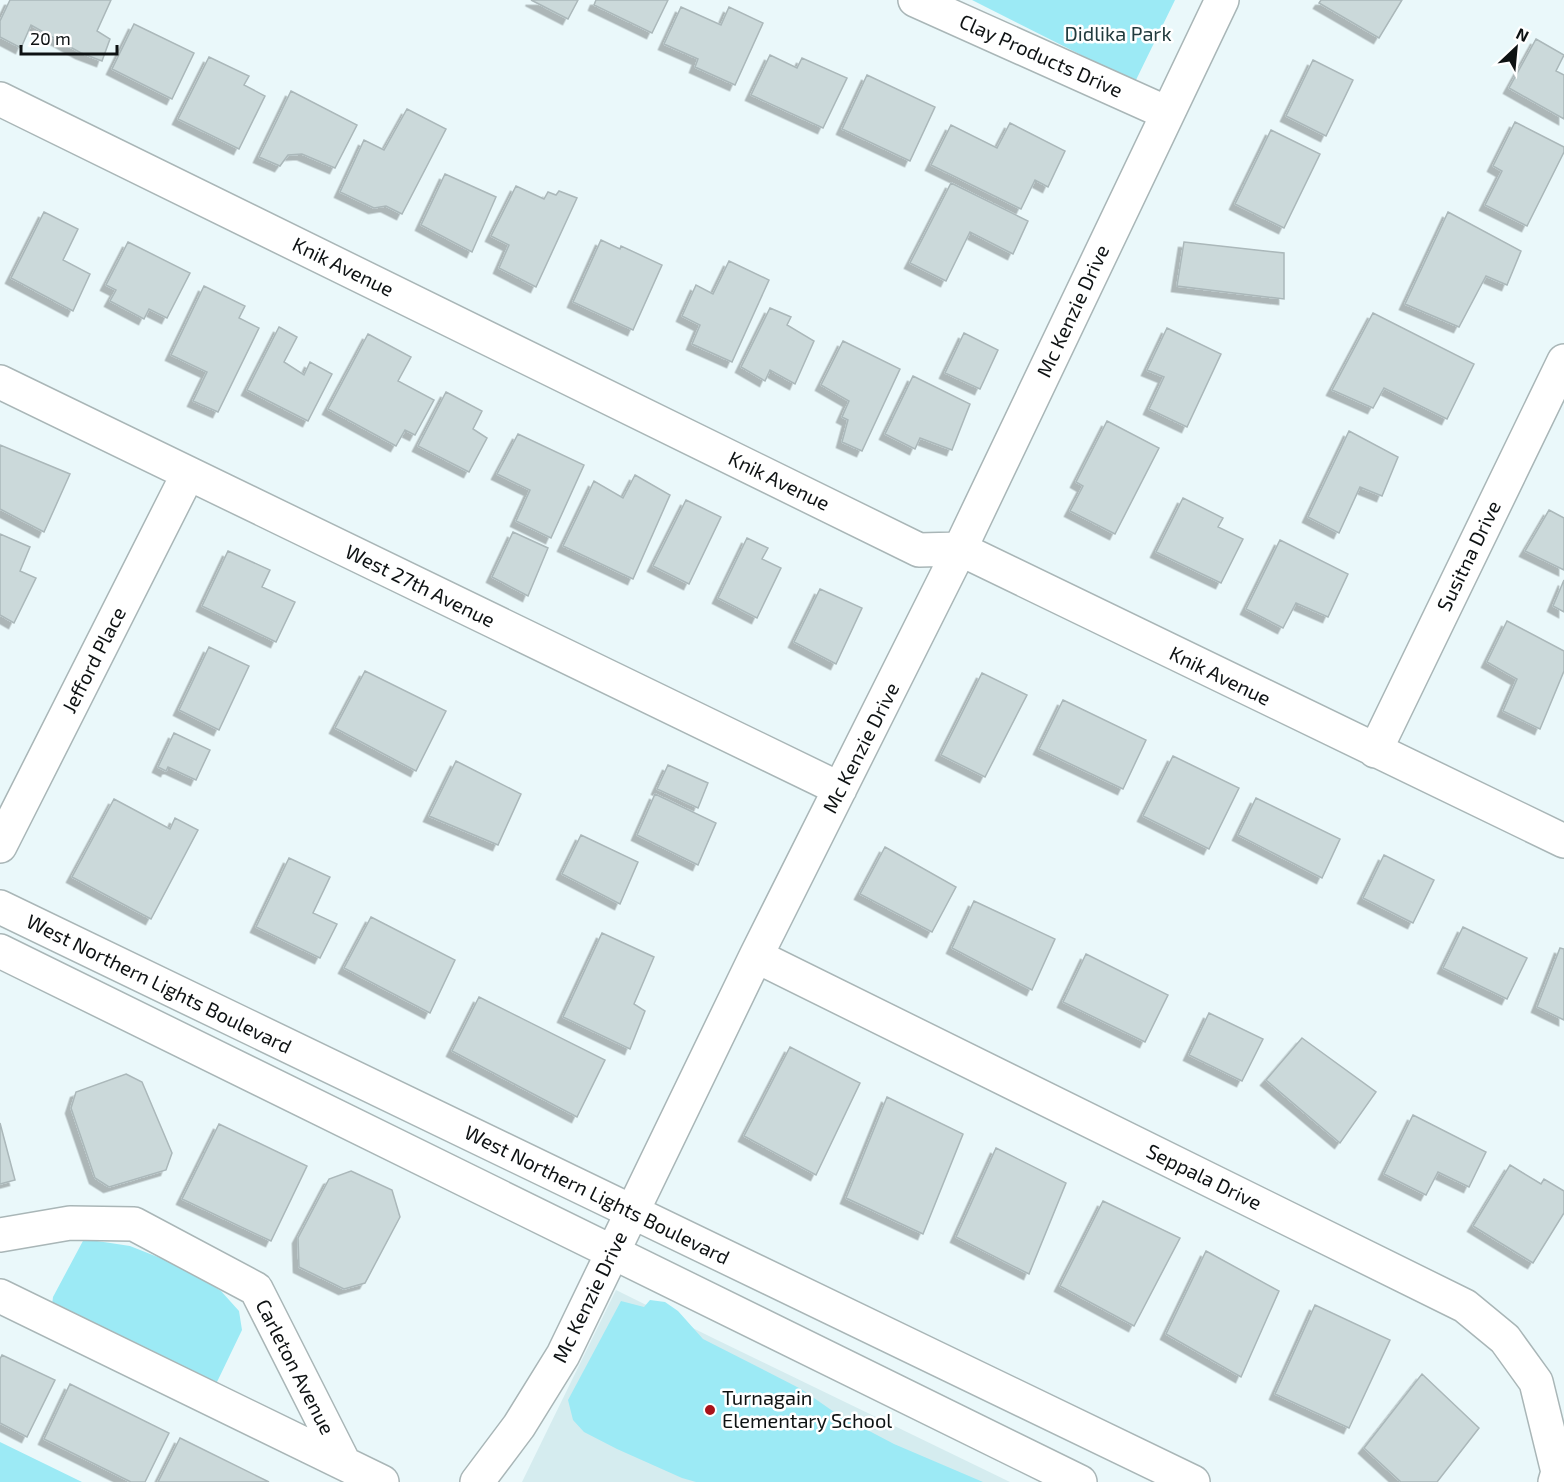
<svg xmlns="http://www.w3.org/2000/svg" width="1564" height="1482" viewBox="0 0 1564 1482" font-family="'Exo 2',sans-serif">
<style>
.built{fill:#d5ecef}
.green{fill:#9ceaf5}
.building{fill:#cbd9da;stroke:#abb8ba;stroke-width:1.5;filter:url(#shadow)}
.lines{fill:none;stroke-linecap:round;stroke-linejoin:round}
.minor-casing{stroke:#a9b6b7;stroke-width:36}
.minor{stroke:#fff;stroke-width:33}
.poi-dot{fill:#a8131b;stroke:#fff;stroke-width:2}
.labels{text-anchor:middle;stroke-width:5;stroke-linejoin:round;paint-order:stroke}
.park-label{font-size:20px;fill:#223b3e;stroke:#fff}
.street-label{font-size:20px;fill:#0e1213;stroke:#fff}
.poi-label{font-size:20px;fill:#0e1213;stroke:#fff;text-anchor:start}
</style>
<defs>
<filter id="shadow"><feDropShadow dx="-5.5" dy="5.5" stdDeviation="0" flood-color="#0004"/></filter>
</defs>
<rect width="100%" height="100%" fill="#eaf8fa"/>
<path class="built" d="M 616,1290 L 715,1339 L 1010,1482 L 522,1482 Z"/>
<path class="green" d="M 972,0 L 1175,0 L 1135,82 Z
M 84,1239 L 130,1246 L 183,1267 L 221,1291 L 239,1311 L 242,1330 L 217,1382 L 211,1386 L 52,1305 L 53,1297 Z
M 650,1300 L 665,1302 L 678,1311 L 703,1339 L 801,1389 L 837,1414 L 894,1444 L 983,1482 L 696,1482 L 682,1478 L 617,1449 L 584,1432 L 573,1420 L 568,1400 L 621,1301 L 644,1307 Z
M 0,1442 L 82,1482 L 0,1482 Z"/>
<path class="building" d="M 10,0 L 111,0 L 97,31 L 110,39 L 102,61 L 81,53 L 31,25 L 21,48 L 0,37 L 0,21 Z
M 531,0 L 578,0 L 568,19 Z
M 596,0 L 668,0 L 652,33 L 594,5 Z
M 1321,0 L 1402,0 L 1379,38 L 1319,3 Z
M 681,7 L 721,25 L 729,7 L 763,23 L 735,85 L 695,67 L 698,59 L 664,44 Z
M 134,24 L 194,53 L 172,99 L 112,69 Z
M 1536,39 L 1564,55 L 1556,71 L 1564,75 L 1564,119 L 1509,88 Z
M 770,55 L 797,68 L 802,58 L 847,78 L 823,128 L 751,95 Z
M 209,57 L 249,76 L 244,85 L 265,96 L 239,149 L 178,119 Z
M 1313,60 L 1353,80 L 1326,136 L 1286,116 Z
M 867,75 L 935,107 L 910,161 L 842,129 Z
M 291,91 L 357,125 L 335,168 L 302,154 L 288,155 L 280,166 L 259,157 Z
M 407,109 L 446,129 L 402,214 L 386,206 L 374,208 L 340,192 L 364,140 L 384,150 Z
M 1515,122 L 1564,147 L 1564,152 L 1527,226 L 1485,205 L 1502,171 L 1493,166 Z
M 1010,123 L 1065,151 L 1048,187 L 1035,180 L 1021,209 L 931,165 L 951,125 L 997,148 Z
M 1271,130 L 1320,154 L 1284,228 L 1235,204 Z
M 445,174 L 496,197 L 472,252 L 421,225 Z
M 951,183 L 1028,221 L 1013,254 L 970,232 L 946,281 L 910,263 Z
M 516,186 L 544,199 L 548,192 L 556,195 L 559,191 L 577,198 L 536,287 L 499,268 L 509,245 L 491,236 Z
M 44,212 L 78,229 L 63,260 L 90,274 L 73,311 L 11,278 Z
M 1448,212 L 1521,251 L 1507,285 L 1486,276 L 1459,327 L 1405,304 Z
M 601,240 L 620,249 L 621,246 L 662,265 L 633,330 L 573,302 Z
M 128,242 L 190,273 L 167,318 L 149,309 L 144,319 L 110,301 L 116,290 L 106,285 Z
M 1184,242 L 1284,253 L 1284,299 L 1177,286 Z
M 729,261 L 769,280 L 732,362 L 692,344 L 700,325 L 682,316 L 696,285 L 713,294 Z
M 204,286 L 245,306 L 239,318 L 259,328 L 218,412 L 193,401 L 207,372 L 171,355 Z
M 770,308 L 791,317 L 787,325 L 814,341 L 795,384 L 770,370 L 765,381 L 741,367 Z
M 1373,313 L 1474,364 L 1447,419 L 1384,388 L 1373,408 L 1332,390 Z
M 279,327 L 297,337 L 284,362 L 304,375 L 310,362 L 332,374 L 308,421 L 247,390 Z
M 1167,328 L 1221,354 L 1187,427 L 1149,409 L 1164,377 L 1147,370 Z
M 964,333 L 998,350 L 980,389 L 945,373 Z
M 368,334 L 411,357 L 398,381 L 434,400 L 415,435 L 405,430 L 396,446 L 328,409 Z
M 843,341 L 900,369 L 862,451 L 842,442 L 848,420 L 842,417 L 849,401 L 821,385 Z
M 913,376 L 970,404 L 952,450 L 920,438 L 915,449 L 885,434 Z
M 446,392 L 482,411 L 473,429 L 487,438 L 469,472 L 418,446 Z
M 1107,421 L 1159,448 L 1115,534 L 1070,511 L 1083,486 L 1076,482 Z
M 1349,431 L 1398,457 L 1382,496 L 1360,487 L 1339,533 L 1308,517 Z
M 518,434 L 584,465 L 551,538 L 516,521 L 530,490 L 497,474 Z
M 0,445 L 70,474 L 44,532 L 0,509 Z
M 635,475 L 670,495 L 633,579 L 563,546 L 594,481 L 623,498 Z
M 1183,498 L 1223,518 L 1218,527 L 1243,539 L 1221,583 L 1156,552 Z
M 686,500 L 721,517 L 689,584 L 653,566 Z
M 1549,510 L 1564,518 L 1564,570 L 1525,551 Z
M 513,532 L 548,548 L 528,596 L 492,577 Z
M 0,534 L 30,547 L 20,571 L 36,578 L 14,623 L 0,615 Z
M 747,538 L 768,548 L 762,559 L 781,568 L 757,618 L 718,598 Z
M 1280,540 L 1348,574 L 1328,617 L 1296,603 L 1283,628 L 1246,609 Z
M 228,551 L 270,570 L 262,587 L 295,602 L 276,642 L 202,606 Z
M 1564,580 L 1564,612 L 1553,606 Z
M 820,589 L 862,608 L 836,664 L 794,642 Z
M 1507,621 L 1564,651 L 1564,671 L 1540,729 L 1503,711 L 1517,679 L 1487,662 Z
M 209,647 L 249,666 L 219,730 L 179,710 Z
M 365,671 L 446,711 L 416,771 L 335,728 Z
M 982,673 L 1027,695 L 985,777 L 941,755 Z
M 1063,700 L 1146,740 L 1123,789 L 1039,749 Z
M 174,733 L 210,750 L 196,780 L 168,767 L 166,771 L 158,767 Z
M 1173,756 L 1239,788 L 1209,849 L 1143,816 Z
M 456,761 L 521,794 L 498,845 L 429,816 Z
M 668,765 L 708,783 L 698,808 L 657,789 Z
M 655,794 L 716,823 L 698,865 L 637,835 Z
M 1256,798 L 1340,839 L 1322,878 L 1238,835 Z
M 114,799 L 170,829 L 175,818 L 198,830 L 151,919 L 72,877 Z
M 581,835 L 638,862 L 620,904 L 562,874 Z
M 885,847 L 956,887 L 932,932 L 860,894 Z
M 1384,855 L 1434,880 L 1413,923 L 1363,898 Z
M 289,858 L 330,877 L 313,913 L 337,924 L 320,958 L 256,927 Z
M 974,901 L 1055,939 L 1032,990 L 952,948 Z
M 371,917 L 455,960 L 430,1013 L 344,968 Z
M 1463,927 L 1527,958 L 1507,999 L 1443,968 Z
M 602,933 L 654,957 L 634,1004 L 645,1011 L 630,1049 L 563,1017 Z
M 1560,948 L 1564,949 L 1564,1020 L 1537,1007 Z
M 1086,954 L 1168,995 L 1145,1042 L 1063,1002 Z
M 479,997 L 605,1060 L 577,1117 L 452,1051 Z
M 1209,1013 L 1263,1039 L 1242,1081 L 1189,1055 Z
M 1302,1038 L 1376,1092 L 1340,1143 L 1266,1080 Z
M 790,1047 L 860,1083 L 816,1175 L 744,1136 Z
M 126,1074 L 142,1082 L 172,1153 L 166,1170 L 109,1187 L 95,1178 L 71,1108 L 76,1092 Z
M 887,1097 L 963,1134 L 923,1234 L 846,1198 Z
M 1413,1115 L 1486,1152 L 1469,1187 L 1438,1172 L 1426,1195 L 1384,1174 Z
M 0,1123 L 15,1180 L 0,1184 Z
M 219,1124 L 307,1166 L 271,1241 L 182,1199 Z
M 996,1148 L 1066,1183 L 1029,1274 L 956,1237 Z
M 1510,1165 L 1541,1184 L 1544,1179 L 1564,1191 L 1564,1213 L 1533,1263 L 1473,1226 Z
M 351,1171 L 392,1190 L 400,1217 L 365,1283 L 344,1289 L 299,1267 L 298,1238 L 329,1179 Z
M 1103,1201 L 1180,1238 L 1134,1326 L 1060,1286 Z
M 1206,1251 L 1279,1291 L 1241,1377 L 1166,1334 Z
M 1315,1305 L 1390,1340 L 1349,1428 L 1275,1394 Z
M 2,1355 L 55,1380 L 27,1437 L 0,1423 L 0,1359 Z
M 1422,1374 L 1479,1428 L 1437,1482 L 1401,1482 L 1364,1448 Z
M 70,1384 L 169,1433 L 145,1482 L 131,1482 L 44,1439 Z
M 180,1438 L 269,1482 L 158,1482 Z"/>
<g class="lines">
<g class="minor-casing">
<path id="minor" d="M 915,0 L 1167,113
M 0,99 L 919,550 L 960,549 L 1564,841
M 0,382 L 840,789
M 1375,751 L 1564,361
M 0,846 L 188,474
M 0,907 L 1193,1482
M 0,951 L 1080,1482
M 756,956 L 1465,1306 L 1505,1339 L 1536,1382 L 1558,1472 L 1555,1482
M 0,1235 L 70,1223 L 134,1224 L 256,1289 L 344,1463
M 0,1296 L 382,1482
M 477,1482 L 519,1426 L 563,1355 L 756,956 L 960,549 L 1222,0"/>
</g>
<use href="#minor" class="minor"/>
</g>
<circle class="poi-dot" cx="710" cy="1410" r="6"/>
<g class="labels">
<g class="park-label">
<text x="1118" y="41">Didlika Park</text>
</g>
<g class="street-label">
<text transform="translate(1041 56) rotate(24)" y="7">Clay Products Drive</text>
<text transform="translate(343 267) rotate(26)" y="7">Knik Avenue</text>
<text transform="translate(1073 311) rotate(-65)" y="7">Mc Kenzie Drive</text>
<text transform="translate(779 481) rotate(26)" y="7">Knik Avenue</text>
<text transform="translate(1469 556) rotate(-64)" y="7">Susitna Drive</text>
<text transform="translate(420 586) rotate(26)" y="7">West 27th Avenue</text>
<text transform="translate(94 660) rotate(-63)" y="7">Jefford Place</text>
<text transform="translate(1220 676) rotate(26)" y="7">Knik Avenue</text>
<text transform="translate(861 748) rotate(-63)" y="7">Mc Kenzie Drive</text>
<text transform="translate(159 984) rotate(26)" y="7">West Northern Lights Boulevard</text>
<text transform="translate(1204 1177) rotate(26)" y="7">Seppala Drive</text>
<text transform="translate(597 1195) rotate(26)" y="7">West Northern Lights Boulevard</text>
<text transform="translate(590 1297) rotate(-64)" y="7">Mc Kenzie Drive</text>
<text transform="translate(295 1367) rotate(63)" y="7">Carleton Avenue</text>
</g>
<g class="poi-label">
<text x="722" y="1405">Turnagain<tspan x="722" dy="23">Elementary School</tspan></text>
</g>
</g>
<g transform="translate(1516 48) rotate(26)" stroke="#ffffff" stroke-width="4.5" paint-order="stroke">
<path d="M0-4.5L10 22L0 15L-10 22Z" fill="#0e1213"/>
<text y="-9" font-size="16" font-weight="bold" text-anchor="middle" fill="#0e1213">N</text>
</g>
<path d="M21 45v9h96v-9" fill="none" stroke="#0e1213" stroke-width="3"/>
<text x="30" y="45" font-size="18" fill="#0e1213" stroke="#ffffff" stroke-width="4.5" paint-order="stroke">20 m</text>
</svg>
